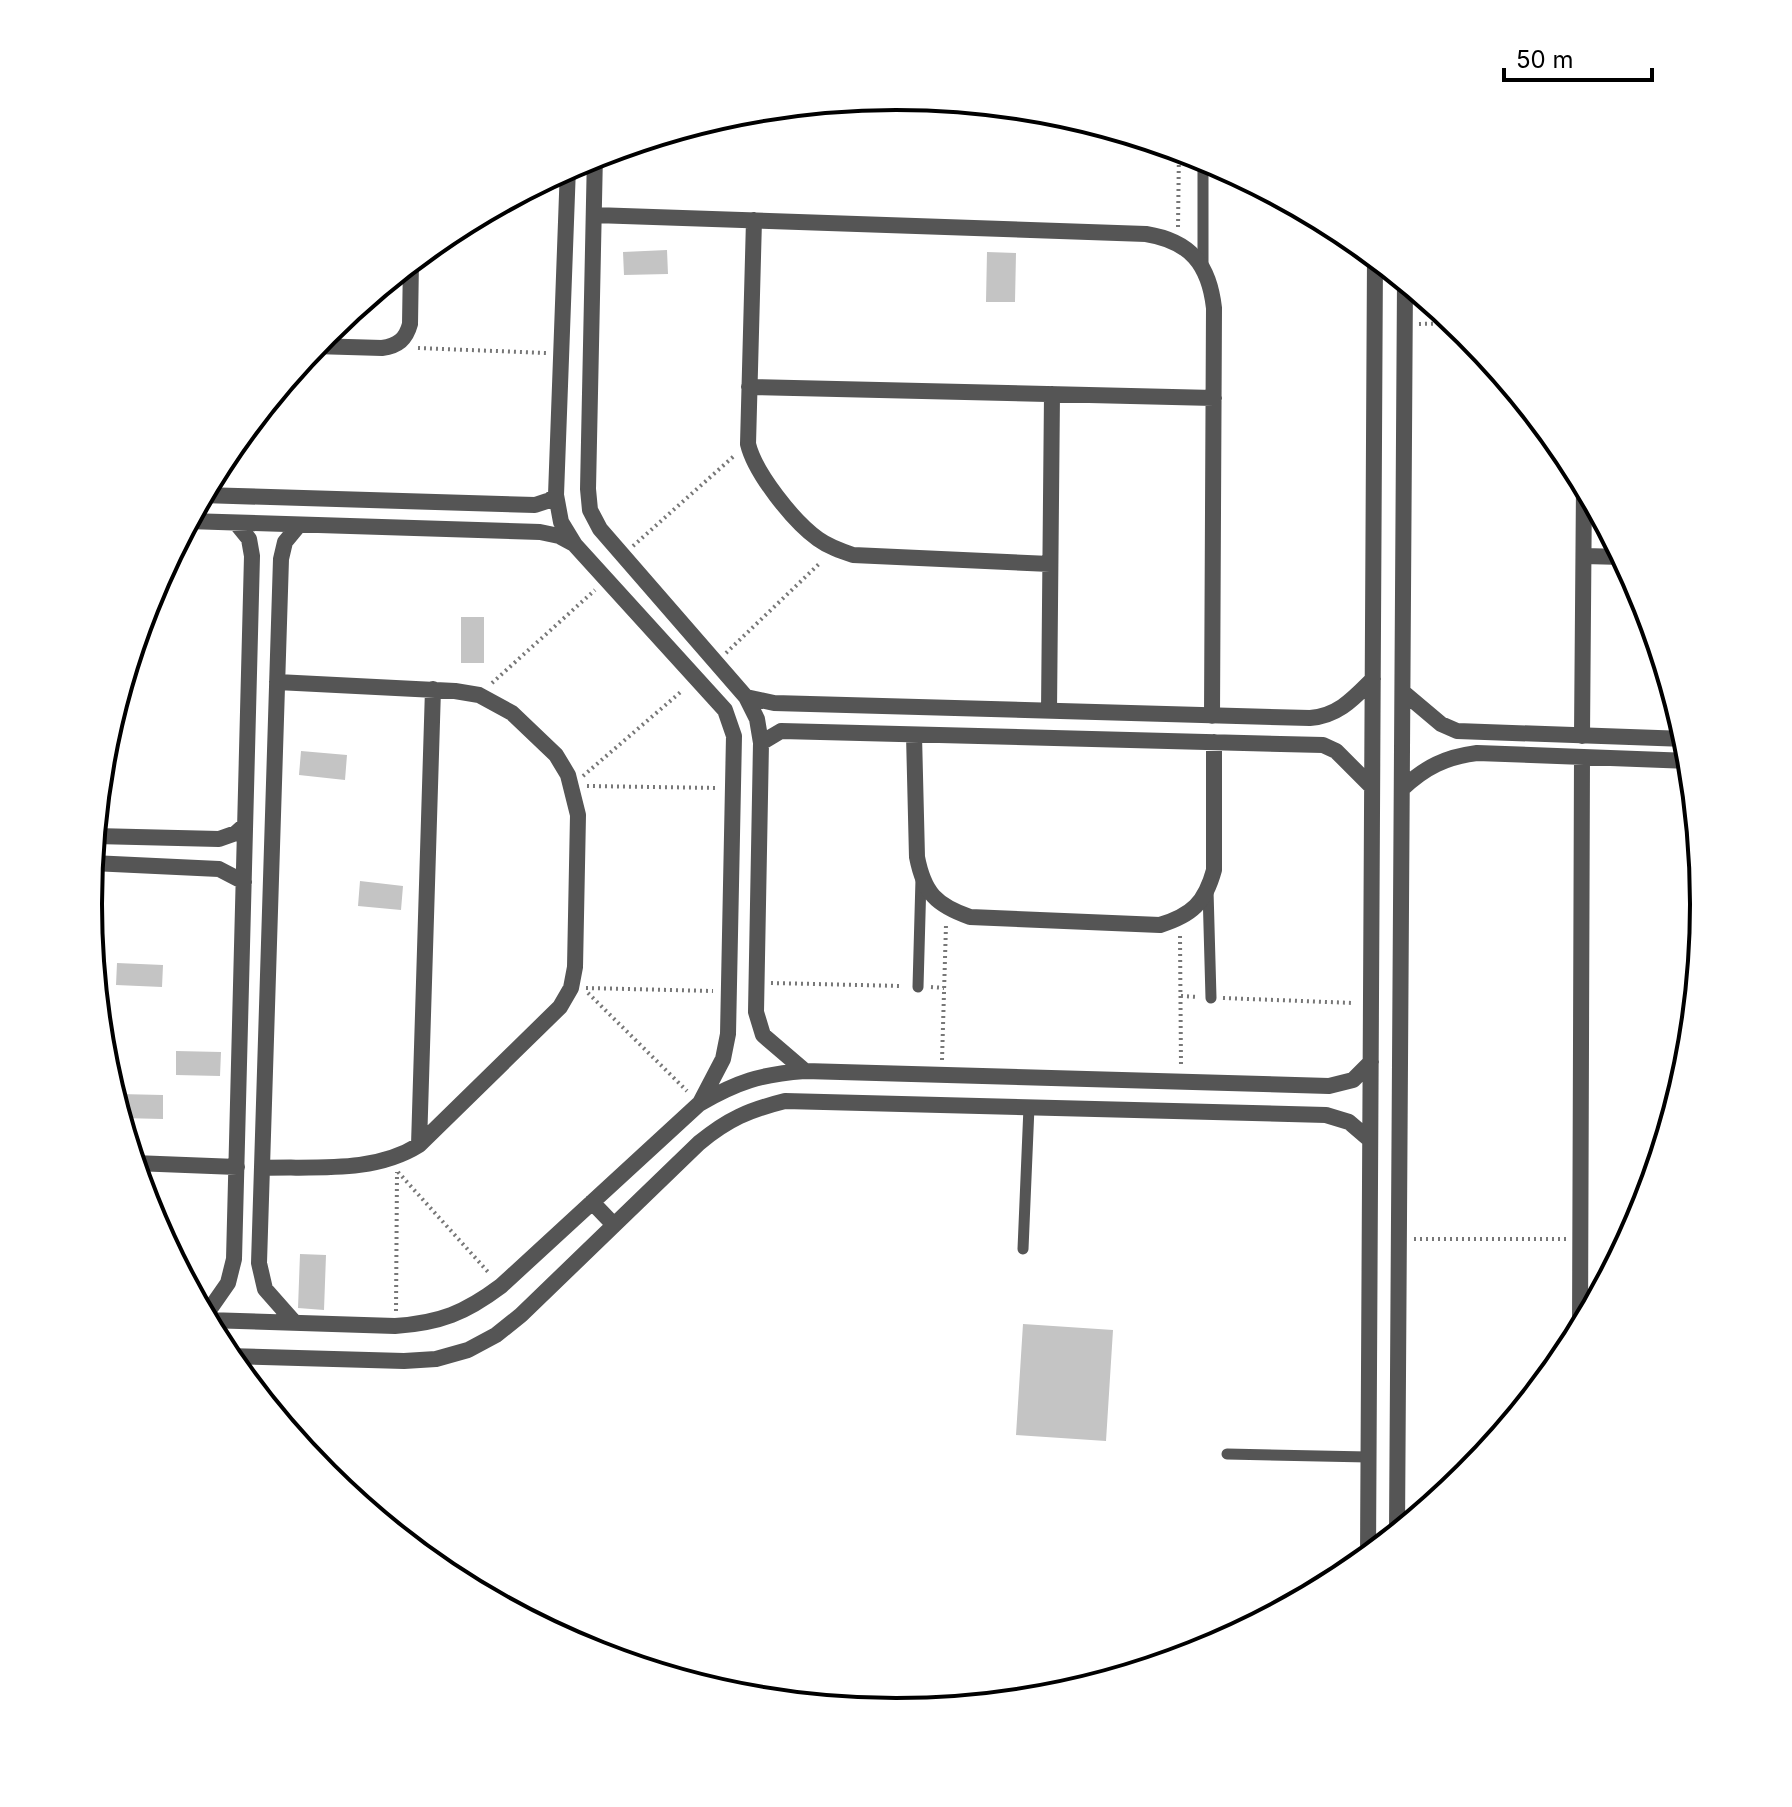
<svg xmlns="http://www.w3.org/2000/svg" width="1792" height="1807" viewBox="0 0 1792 1807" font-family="Inter,sans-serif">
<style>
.building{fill:#c4c4c4}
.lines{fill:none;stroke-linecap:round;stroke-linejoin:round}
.path{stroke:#777;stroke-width:4;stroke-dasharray:2 4;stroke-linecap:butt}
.service{stroke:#555;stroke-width:11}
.minor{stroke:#555;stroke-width:16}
.rim{fill:none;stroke:#000;stroke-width:4}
</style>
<rect width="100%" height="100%" fill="#fff"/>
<path class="building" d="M 667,250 L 668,274 L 624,275 L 623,252 Z
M 987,252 L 1016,253 L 1015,302 L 986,302 Z
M 461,617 L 484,617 L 484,663 L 461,663 Z
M 301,751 L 347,755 L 345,780 L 299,775 Z
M 360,881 L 403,886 L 401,910 L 358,906 Z
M 117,963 L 163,965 L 162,987 L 116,985 Z
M 176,1051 L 221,1052 L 220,1076 L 176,1075 Z
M 119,1094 L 163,1095 L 163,1119 L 121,1118 Z
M 300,1254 L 326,1255 L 324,1310 L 298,1308 Z
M 1023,1324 L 1113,1330 L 1106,1441 L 1016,1435 Z"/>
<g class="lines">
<path class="path" d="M 1178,227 L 1179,149
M 1419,324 L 1457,323
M 418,348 L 546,353
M 633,546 L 734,456
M 726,653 L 821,562
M 492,683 L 595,590
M 583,776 L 683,690
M 587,786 L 718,788
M 1180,936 L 1181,1067
M 771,983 L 902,986
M 931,987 L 944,988
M 586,988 L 713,991
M 588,993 L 687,1091
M 1181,996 L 1198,997
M 1223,998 L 1354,1003
M 942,1060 L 946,925
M 398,1172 L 489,1273
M 1414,1239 L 1566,1239
M 396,1311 L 397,1172"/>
<path class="service" d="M 1203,159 L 1203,267
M 1208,890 L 1211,998
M 918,987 L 921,879
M 1023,1249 L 1029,1107
M 1227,1454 L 1368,1457"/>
<path class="minor" d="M 595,154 L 588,489 L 590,510 L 600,529 L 746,697 L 757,719 L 761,743 L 756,1012 L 763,1035 L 805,1071
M 568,167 L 556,495 L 561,522 L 575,545 L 725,710 L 734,736 L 728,1034 L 723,1059 L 700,1103
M 594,215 L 1146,234 C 1190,241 1209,264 1214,308 L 1212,716
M 754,220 L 748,444 C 755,473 793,521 818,539 C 829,547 841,551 853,555 L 1050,564
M 314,346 L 382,348 C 398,346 406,339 410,324 L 411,261
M 749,387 L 1214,398
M 202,495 L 535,505 L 550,500 L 556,495
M 188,521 L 540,532 L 559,536 L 572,543
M 1584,556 L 1623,557
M 1403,692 L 1441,724 L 1457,731 L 1686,739
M 746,697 L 774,703 L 1310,718 C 1338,716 1353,699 1373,679
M 1049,711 L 1052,394
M 914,735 L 917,857 C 924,893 936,905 970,917 L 1160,925 C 1192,915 1205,903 1214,870 L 1214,742
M 1582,736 L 1584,485
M 761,743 L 781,731 L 1323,745 L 1336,751 L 1372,787
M 1402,789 C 1425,767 1446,757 1477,753 L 1690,761
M 95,836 L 219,839 L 236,833 L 245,825
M 92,863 L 219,869 L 244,882
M 419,1145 L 433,689
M 134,1163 L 237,1167
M 262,1168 C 314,1166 373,1174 419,1145 L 560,1007 L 571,988 L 575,967 L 578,815 L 568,775 L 556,755 L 512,713 L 479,695 L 455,691 L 277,682
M 592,1202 L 614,1225
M 205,1316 L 228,1283 L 234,1259 L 252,556 L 249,539 L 236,523
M 207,1320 L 395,1326 C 440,1323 465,1313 501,1286 L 699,1104 C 737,1082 761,1074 805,1071 L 1329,1086 L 1353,1080 L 1371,1062
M 295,1323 L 265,1289 L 259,1263 L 281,559 L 285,542 L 299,525
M 1580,1330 L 1582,757
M 227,1356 L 404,1361 L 436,1359 L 468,1350 L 496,1335 L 521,1315 L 699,1143 C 728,1119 749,1110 785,1101 L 1326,1115 L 1349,1122 L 1370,1140
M 1397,1532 L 1405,281
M 1368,1556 L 1375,256"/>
</g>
<path d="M0 0H1792V1807H0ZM102 904a794 794 0 1 1 1588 0a794 794 0 1 1-1588 0Z" fill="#fff" fill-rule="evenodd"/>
<path class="rim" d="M102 904a794 794 0 1 1 1588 0a794 794 0 1 1-1588 0Z"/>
<path d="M1504 68v12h148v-12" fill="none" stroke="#000000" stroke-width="4"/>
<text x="1516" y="68" font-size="24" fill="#000000" stroke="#ffffff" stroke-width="6" paint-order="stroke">50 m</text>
</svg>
